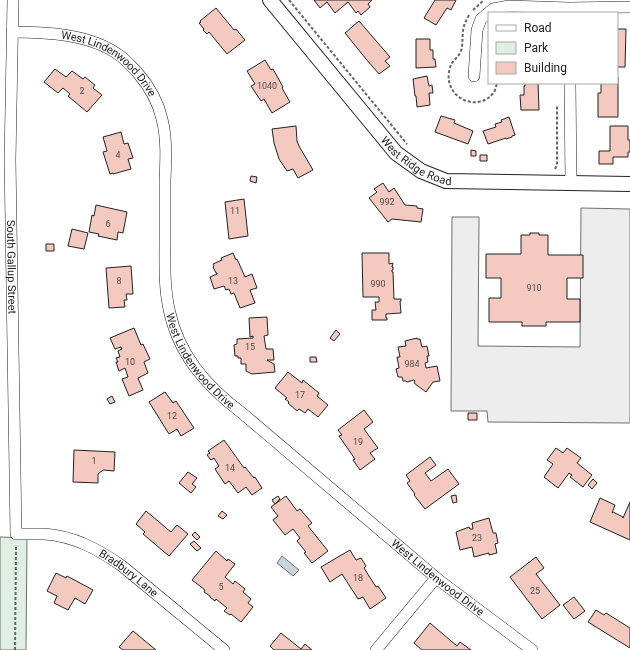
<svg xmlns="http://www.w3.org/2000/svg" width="630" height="650" viewBox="0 0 630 650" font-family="Roboto,sans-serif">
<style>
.green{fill:#e0efe3;stroke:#6f6f6f}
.parking{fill:#ededed;stroke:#6f6f6f}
.water{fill:#c7d3dd;stroke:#6f6f6f}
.building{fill:#f3c9c0;stroke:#222}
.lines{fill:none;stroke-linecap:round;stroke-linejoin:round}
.minor-casing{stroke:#222;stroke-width:12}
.tertiary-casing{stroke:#222;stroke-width:16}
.path{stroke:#646464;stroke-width:2;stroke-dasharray:3 2;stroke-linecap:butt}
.minor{stroke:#fff;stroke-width:11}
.tertiary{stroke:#fff;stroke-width:14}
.labels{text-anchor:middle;stroke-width:3;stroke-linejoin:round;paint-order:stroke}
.number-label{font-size:9px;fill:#564c4a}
.street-label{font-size:11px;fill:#222;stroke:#fff}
</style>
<rect width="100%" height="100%" fill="#fff"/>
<path class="green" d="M 0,537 L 27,538 L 26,650 L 0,650 Z"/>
<path class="parking" d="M 581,208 L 630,209 L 630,423 L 488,422 L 487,411 L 451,411 L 452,217 L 479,217 L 478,346 L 580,347 Z"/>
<path class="water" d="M 282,556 L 299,570 L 293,576 L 277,563 Z"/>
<path class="building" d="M 314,0 L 372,0 L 368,4 L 370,7 L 361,15 L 358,11 L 356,13 L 348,2 L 335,13 L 327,2 L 320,8 Z
M 435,0 L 456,0 L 451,10 L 447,8 L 436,25 L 424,18 Z
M 216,8 L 234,30 L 236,29 L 245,40 L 227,54 L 209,32 L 207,34 L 203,30 L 204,29 L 199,23 L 201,22 L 200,21 Z
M 359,21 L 390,57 L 385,61 L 390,66 L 379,74 L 366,59 L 345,33 Z
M 617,29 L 626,29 L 625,67 L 617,67 Z
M 416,39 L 430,39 L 430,50 L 433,50 L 433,59 L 435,59 L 436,67 L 416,68 Z
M 265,60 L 271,70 L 273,69 L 283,87 L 282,88 L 290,102 L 272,113 L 264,99 L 261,101 L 251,86 L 255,84 L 247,71 Z
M 55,69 L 66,77 L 72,71 L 83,79 L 85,77 L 95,85 L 93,88 L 102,95 L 87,112 L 68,96 L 70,94 L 63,88 L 58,93 L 44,82 Z
M 427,76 L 429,86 L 432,85 L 433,93 L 429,93 L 430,105 L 417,107 L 416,96 L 415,96 L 413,79 Z
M 617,77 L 618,77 L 618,117 L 598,117 L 598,93 L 601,93 L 601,83 L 617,83 Z
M 525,83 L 538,83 L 539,110 L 521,110 L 520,95 L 524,95 L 524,86 L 525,86 Z
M 441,116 L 455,120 L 454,123 L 473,131 L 468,144 L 435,132 Z
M 509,117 L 515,135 L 512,136 L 512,137 L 506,139 L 506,138 L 488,144 L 483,131 L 496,127 L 495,124 L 502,122 L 501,120 Z
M 296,126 L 297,141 L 299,146 L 313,170 L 298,178 L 293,169 L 287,171 L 279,159 L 274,143 L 272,129 Z
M 610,126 L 628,126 L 628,140 L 630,140 L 630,152 L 628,152 L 628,157 L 613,157 L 613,164 L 599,164 L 599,151 L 610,151 Z
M 121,132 L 124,144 L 128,143 L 133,158 L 128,159 L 131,169 L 113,174 L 113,173 L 110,174 L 103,152 L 107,151 L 103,137 Z
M 471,150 L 476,151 L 476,156 L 471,156 Z
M 480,155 L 487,155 L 487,161 L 480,161 Z
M 251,176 L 257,177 L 256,183 L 250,181 Z
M 383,183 L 389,192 L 394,188 L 405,205 L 417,206 L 417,208 L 423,209 L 421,222 L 392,219 L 388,222 L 369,198 L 377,192 L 374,189 Z
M 244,199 L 248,236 L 229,239 L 225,202 Z
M 96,205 L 127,212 L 123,233 L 118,232 L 117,240 L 98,236 L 99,234 L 89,232 L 92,215 L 94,216 Z
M 72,229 L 88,233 L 84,249 L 68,246 Z
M 530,233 L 539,233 L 539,235 L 548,235 L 548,255 L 583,255 L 583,278 L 567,278 L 567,299 L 580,299 L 580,322 L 546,322 L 546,326 L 522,326 L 522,322 L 489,322 L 489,298 L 501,298 L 501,278 L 486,278 L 486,254 L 521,254 L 521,235 L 530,235 Z
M 46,244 L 54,244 L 54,251 L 46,251 Z
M 233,253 L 236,260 L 237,259 L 245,277 L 252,274 L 257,288 L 250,290 L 255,303 L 240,308 L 234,293 L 231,294 L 229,289 L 226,290 L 224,286 L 214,289 L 210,277 L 217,274 L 217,273 L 216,273 L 213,267 L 214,266 L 213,264 L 222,260 L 221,258 Z
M 362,253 L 389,253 L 389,264 L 393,263 L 392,267 L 393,267 L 393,270 L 392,270 L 392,272 L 393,272 L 394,299 L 401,299 L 401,301 L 400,301 L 401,313 L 386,314 L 386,318 L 387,318 L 387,320 L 372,320 L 372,310 L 376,310 L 375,302 L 379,302 L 379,297 L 363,297 Z
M 131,266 L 133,294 L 126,294 L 127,300 L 124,300 L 125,307 L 109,308 L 106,268 Z
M 267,317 L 268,335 L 264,336 L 266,349 L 273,349 L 274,360 L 267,360 L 274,364 L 275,372 L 252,374 L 246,371 L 246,364 L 241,364 L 241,358 L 238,358 L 238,356 L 235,356 L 234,345 L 237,344 L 237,339 L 253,338 L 253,336 L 250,337 L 249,318 Z
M 134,328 L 141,345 L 143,344 L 150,359 L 144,362 L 148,373 L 138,378 L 143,390 L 129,396 L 122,379 L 128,377 L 125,368 L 119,371 L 116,362 L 118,362 L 116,358 L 120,357 L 118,351 L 122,349 L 121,347 L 115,349 L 110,338 Z
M 336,330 L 340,334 L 334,341 L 330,338 Z
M 417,338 L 417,339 L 420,339 L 422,347 L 427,346 L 429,356 L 427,356 L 428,362 L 425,363 L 426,368 L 437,366 L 440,381 L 433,382 L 426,392 L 414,383 L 415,381 L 414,380 L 407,382 L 406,381 L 403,381 L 402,377 L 398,377 L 396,369 L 399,368 L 397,357 L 400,357 L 398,347 L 406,346 L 405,341 Z
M 310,357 L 316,357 L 317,362 L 310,362 Z
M 288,372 L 302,383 L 303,380 L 319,393 L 317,396 L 328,405 L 318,417 L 308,409 L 305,413 L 299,409 L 297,411 L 288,403 L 289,402 L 285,399 L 287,398 L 275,388 Z
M 165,392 L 173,403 L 176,401 L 194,428 L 181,436 L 177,429 L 169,434 L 149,402 Z
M 112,396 L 115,402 L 110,404 L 107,399 Z
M 364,410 L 373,422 L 364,429 L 378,448 L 370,453 L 375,459 L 360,470 L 353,460 L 355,459 L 339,436 L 342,435 L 338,430 Z
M 468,413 L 477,413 L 477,420 L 468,420 Z
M 224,440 L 244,468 L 245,467 L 254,478 L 255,477 L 262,488 L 252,495 L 246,487 L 238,493 L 229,481 L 225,484 L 215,469 L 219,466 L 214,458 L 211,460 L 207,455 L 210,453 L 208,451 Z
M 556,448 L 563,453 L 567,448 L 581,458 L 577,463 L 592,475 L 583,487 L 570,477 L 572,475 L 569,473 L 558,488 L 544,477 L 553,464 L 547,460 Z
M 74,450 L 115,452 L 114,471 L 103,470 L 98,474 L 98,483 L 73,482 Z
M 430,457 L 436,465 L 425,473 L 431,481 L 448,469 L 459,484 L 425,509 L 414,495 L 415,494 L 407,483 L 410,481 L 406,475 Z
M 188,472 L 197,478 L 192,484 L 196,487 L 191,493 L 179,483 Z
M 593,479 L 597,483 L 592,489 L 588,485 Z
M 456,495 L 457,502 L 453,503 L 451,496 Z
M 278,496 L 280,499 L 275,504 L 272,500 Z
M 286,496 L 297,511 L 300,509 L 312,523 L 308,526 L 328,551 L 312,563 L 304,553 L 306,552 L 297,541 L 300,538 L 293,529 L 285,535 L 273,520 L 278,516 L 271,507 Z
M 600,498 L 615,505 L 612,513 L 613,512 L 623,517 L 623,518 L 630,502 L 630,540 L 590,522 Z
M 146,511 L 171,532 L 177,525 L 188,534 L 169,556 L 143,534 L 145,532 L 136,524 Z
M 222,511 L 227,515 L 223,519 L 218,516 Z
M 489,518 L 493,533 L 496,533 L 498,543 L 495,544 L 497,553 L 489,555 L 489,553 L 474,557 L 472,547 L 460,550 L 456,532 L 469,527 L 470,529 L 473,529 L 472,523 Z
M 195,532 L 200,537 L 197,540 L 192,535 Z
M 194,541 L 201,548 L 197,551 L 190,544 Z
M 350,550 L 356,560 L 361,558 L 366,566 L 364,568 L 376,587 L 378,586 L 386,598 L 370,609 L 363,597 L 358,599 L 342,574 L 330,582 L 321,567 Z
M 216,551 L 227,561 L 228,559 L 235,564 L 225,577 L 233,584 L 235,581 L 245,589 L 243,592 L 251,599 L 248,603 L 253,607 L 241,622 L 231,614 L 230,615 L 224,611 L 227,608 L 216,599 L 215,601 L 210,597 L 210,596 L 204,592 L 205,590 L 192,580 Z
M 536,557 L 544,568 L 536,574 L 560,605 L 542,619 L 510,577 Z
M 56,573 L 66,578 L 67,576 L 93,590 L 85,604 L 75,598 L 68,610 L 54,603 L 57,596 L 47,591 Z
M 574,597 L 585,611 L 574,619 L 563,605 Z
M 596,610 L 604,615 L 606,613 L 630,628 L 630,648 L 588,622 Z
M 430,623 L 457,646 L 460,642 L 471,650 L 422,650 L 414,643 Z
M 133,631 L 156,650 L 123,650 L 119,647 Z
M 281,633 L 301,649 L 305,644 L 312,650 L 274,650 L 270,646 Z"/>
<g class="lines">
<g class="minor-casing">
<g id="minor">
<path id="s1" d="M 13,0 L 10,160 L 16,534 C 25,534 35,534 44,534 C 74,536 98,549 122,566 L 224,650"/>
<path id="s2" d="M 12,32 C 47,32 90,34 119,55 C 126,60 131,66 137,72 C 149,86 158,101 162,119 C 167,139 166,159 165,180 C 165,200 165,220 165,240 C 165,263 164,287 169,309 C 178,354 206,386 242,413 L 440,581 L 532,650"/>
<path d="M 474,76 L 477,30 L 481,19 L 493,9 L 509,6 L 569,8 L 630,7"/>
<path d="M 570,83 L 571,184"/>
<path d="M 376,650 L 436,578"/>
</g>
</g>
<g class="tertiary-casing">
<g id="tertiary">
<path id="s3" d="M 270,0 L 396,153 L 421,171 L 446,181 L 630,184"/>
</g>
</g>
<path class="path" d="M 289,0 L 407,144
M 473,10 L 484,0
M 469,15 C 466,21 463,26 463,32 C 462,39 463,45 461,51 C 459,56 455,59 452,63 C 449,68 448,76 449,81 C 453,103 482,110 494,92 C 496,89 496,86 497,83
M 555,169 L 557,165 L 557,106
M 15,650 L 16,545"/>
<use href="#minor" class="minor"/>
<use href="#tertiary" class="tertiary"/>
</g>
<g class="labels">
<g class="number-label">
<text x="267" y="89">1040</text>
<text x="82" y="94">2</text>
<text x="118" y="158">4</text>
<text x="387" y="205">992</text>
<text x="235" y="214">11</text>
<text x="108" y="227">6</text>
<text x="119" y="284">8</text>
<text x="233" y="284">13</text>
<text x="378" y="287">990</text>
<text x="534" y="291">910</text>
<text x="250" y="350">15</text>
<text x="130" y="365">10</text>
<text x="412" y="367">984</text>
<text x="300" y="398">17</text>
<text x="172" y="419">12</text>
<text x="358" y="445">19</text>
<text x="94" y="464">1</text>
<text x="230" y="471">14</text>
<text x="477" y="541">23</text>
<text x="358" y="581">18</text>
<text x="221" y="590">5</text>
<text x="535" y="594">25</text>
</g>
<g class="street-label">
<text dy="4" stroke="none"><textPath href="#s2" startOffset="107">West Lindenwood Drive</textPath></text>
<text dy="4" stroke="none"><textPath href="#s3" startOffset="220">West Ridge Road</textPath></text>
<text dy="4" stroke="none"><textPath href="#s1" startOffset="267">South Gallup Street</textPath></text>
<text dy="4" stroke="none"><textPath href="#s2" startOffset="442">West Lindenwood Drive</textPath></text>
<text dy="4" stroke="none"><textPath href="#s1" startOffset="657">Bradbury Lane</textPath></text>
<text dy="4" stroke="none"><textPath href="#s2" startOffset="766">West Lindenwood Drive</textPath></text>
</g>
</g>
<rect x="488" y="12" width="130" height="72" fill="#ffffff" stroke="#a7a7a7"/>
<rect x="496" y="25" width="20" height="6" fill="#ffffff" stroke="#a7a7a7"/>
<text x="524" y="32" font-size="12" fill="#222222">Road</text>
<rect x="496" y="42" width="20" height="12" fill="#e0efe3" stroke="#a7a7a7"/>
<text x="524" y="52" font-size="12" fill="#222222">Park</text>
<rect x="496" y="62" width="20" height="12" fill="#f3c9c0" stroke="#a7a7a7"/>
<text x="524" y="72" font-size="12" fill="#222222">Building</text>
</svg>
